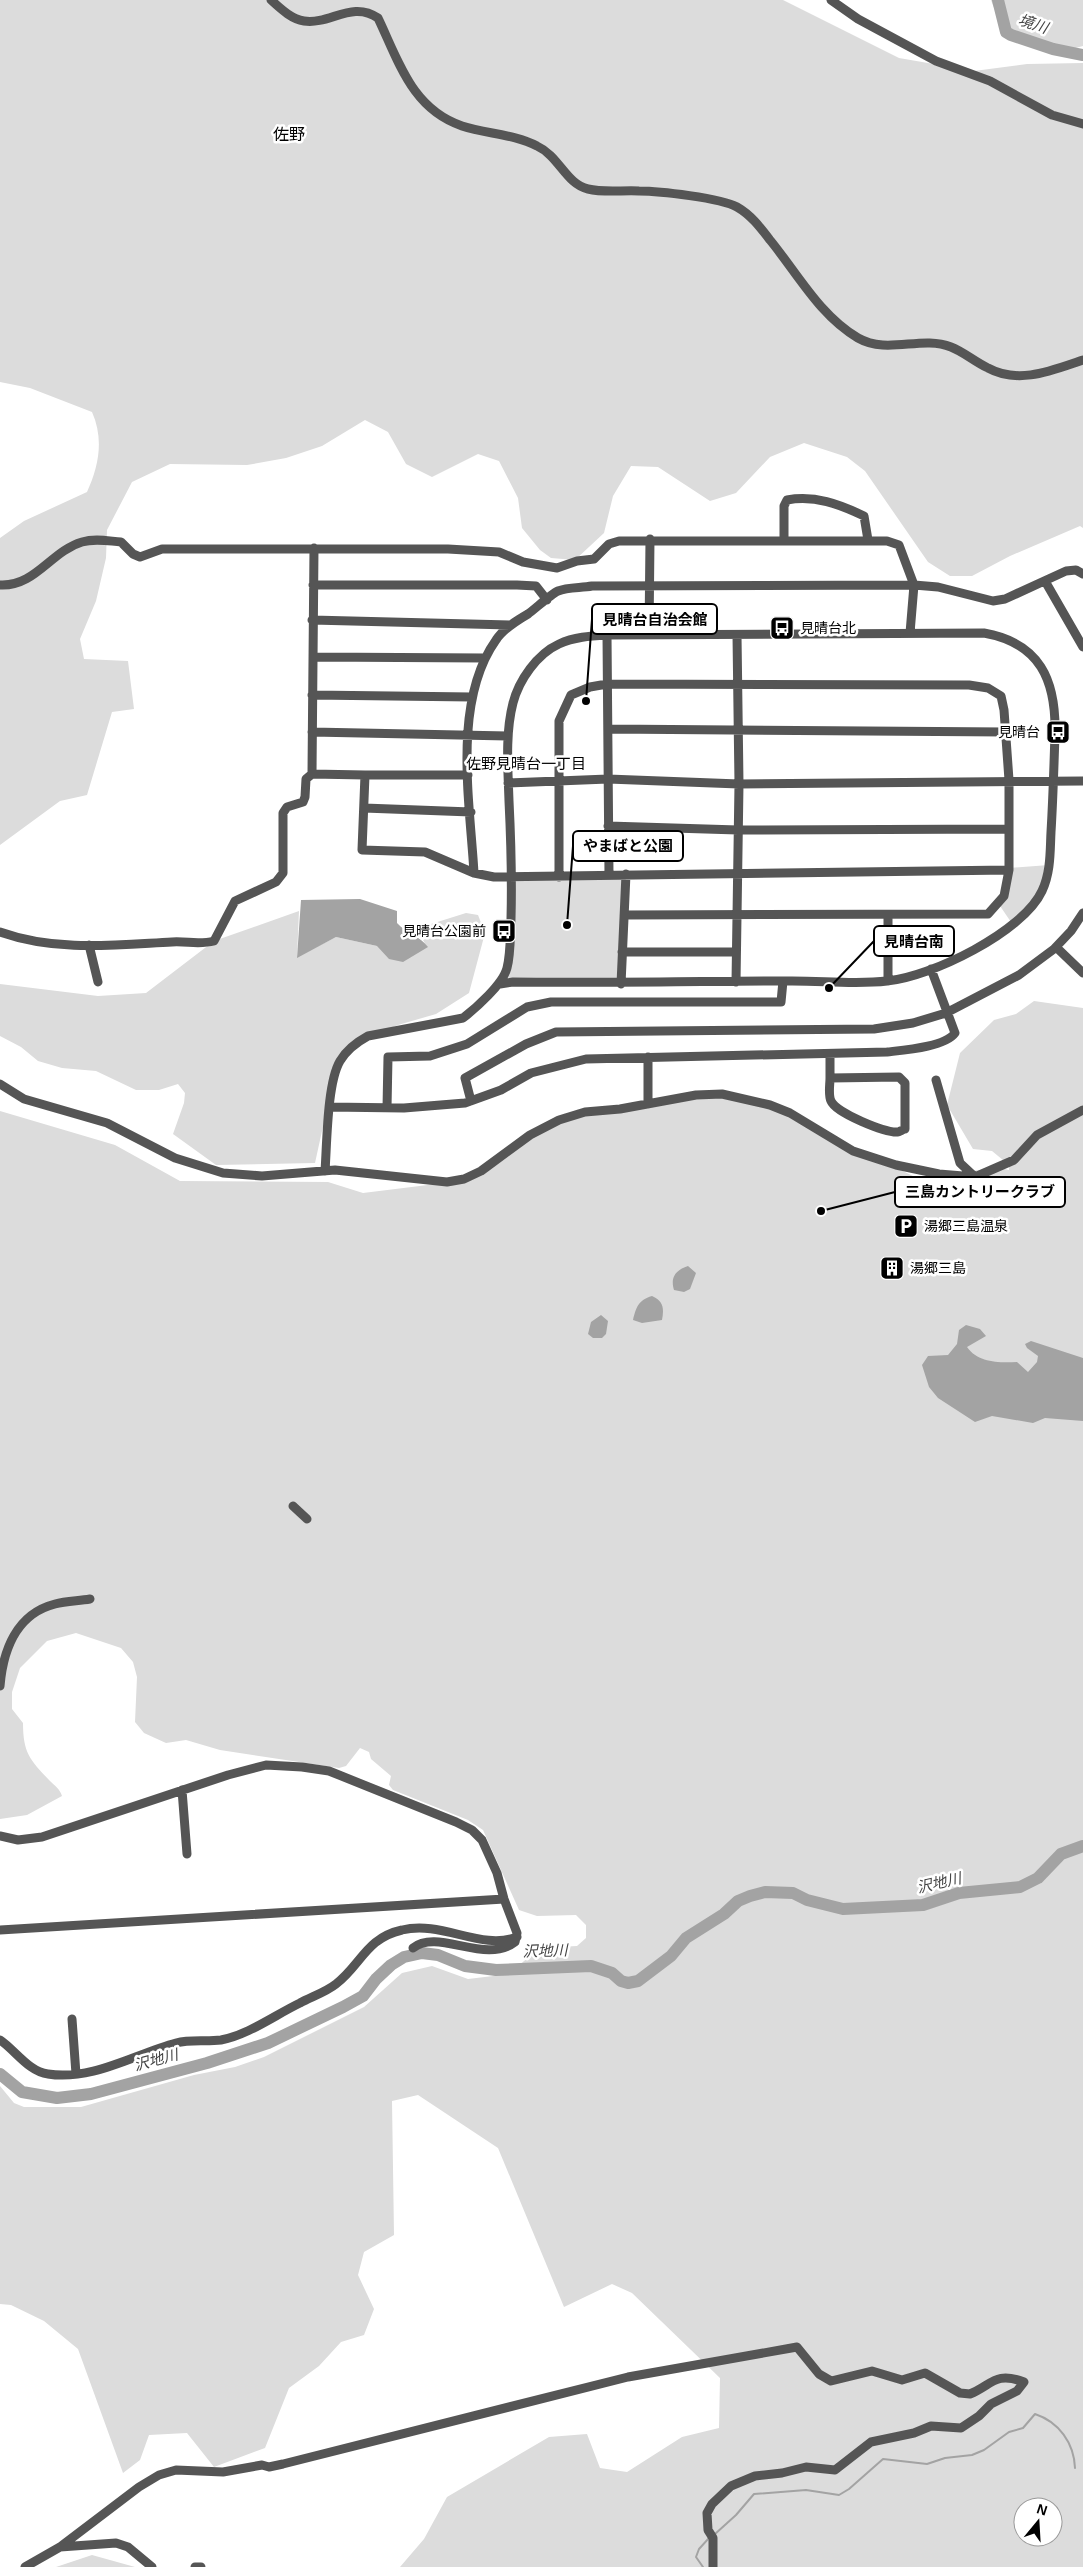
<svg xmlns="http://www.w3.org/2000/svg" width="1083" height="2567" viewBox="0 0 1083 2567" font-family="Helvetica,'Noto Sans JP',sans-serif">
<style>
.green{fill:#dcdcdc;fill-rule:evenodd}
.water{fill:#a3a3a3}
.lines{fill:none;stroke-linecap:round;stroke-linejoin:round}
.stream{stroke:#a3a3a3;stroke-width:2}
.river{stroke:#a3a3a3;stroke-width:12}
.minor{stroke:#555;stroke-width:9}
.labels{text-anchor:middle;stroke-width:5;stroke-linejoin:round;paint-order:stroke}
.poi-label{font-size:14px;fill:#000;stroke:#fff;text-anchor:start}
.water-label{font-size:15px;font-style:italic;fill:#444;stroke:#fff}
.neighbourhood-label{font-size:15px;fill:#000;stroke:#fff}
.quarter-label{font-size:16px;fill:#000;stroke:#fff}
.leader{fill:none;stroke:#000;stroke-width:2}
.callout-dot{fill:#000;stroke:#fff;stroke-width:2}
.callout{fill:#fff;stroke:#000;stroke-width:2}
.callout-label{font-size:15px;text-anchor:middle;font-weight:bold;fill:#000}
</style>
<rect width="100%" height="100%" fill="#fff"/>
<path class="green" d="M 0,0 L 783,0 L 899,58 L 974,71 L 1027,64 L 1083,63 L 1083,528 L 1080,526 L 1010,556 L 972,576 L 950,576 L 928,562 L 865,471 L 847,457 L 804,443 L 770,457 L 736,493 L 710,501 L 658,467 L 631,466 L 613,496 L 604,533 L 575,560 L 551,558 L 540,550 L 522,528 L 518,498 L 499,461 L 478,454 L 432,477 L 406,464 L 388,432 L 365,420 L 322,446 L 286,458 L 247,465 L 170,464 L 132,482 L 107,530 L 106,558 L 96,601 L 80,639 L 84,659 L 128,661 L 134,709 L 112,712 L 87,795 L 60,801 L 0,845 L 0,538 L 24,521 L 87,492 C 99,466 104,439 92,412 L 30,388 L 0,382 Z
M 991,0 L 1083,0 L 1083,46 L 1056,53 C 1029,40 1001,31 991,0 Z
M 1049,865 L 1042,892 L 1013,925 L 998,903 L 1009,868 Z
M 626,874 L 621,984 L 500,984 L 507,968 L 512,878 Z
M 299,911 L 297,957 L 336,937 L 377,946 L 427,947 L 423,940 L 432,935 L 431,924 L 466,913 L 478,915 L 485,933 L 469,993 L 436,1014 L 398,1025 L 355,1043 L 334,1076 L 315,1163 L 216,1165 L 173,1134 L 184,1103 L 185,1093 L 178,1084 L 159,1090 L 136,1090 L 96,1071 L 62,1068 L 38,1061 L 21,1047 L 0,1036 L 0,984 L 98,996 L 146,993 L 214,941 Z
M 1034,1001 L 1083,1008 L 1083,2567 L 400,2567 L 424,2539 L 447,2497 L 549,2437 L 587,2434 L 600,2468 L 627,2472 L 682,2437 L 719,2428 L 720,2378 L 632,2293 L 612,2284 L 564,2307 L 498,2148 L 418,2095 L 392,2101 L 394,2235 L 364,2252 L 358,2275 L 374,2309 L 364,2335 L 341,2342 L 319,2366 L 289,2388 L 265,2448 L 214,2467 L 187,2433 L 149,2435 L 140,2460 L 123,2473 L 78,2349 L 44,2321 L 11,2305 L 0,2304 L 0,2086 L 14,2103 L 24,2107 L 81,2107 L 194,2075 L 235,2067 L 264,2057 L 364,2007 L 402,1973 L 432,1966 L 468,1979 L 510,1974 L 538,1948 L 577,1946 L 586,1938 L 586,1925 L 576,1915 L 537,1916 L 519,1910 L 483,1830 L 468,1820 L 393,1790 L 389,1785 L 391,1776 L 371,1759 L 369,1752 L 360,1748 L 346,1766 L 339,1768 L 220,1750 L 186,1740 L 166,1743 L 144,1733 L 135,1722 L 137,1677 L 133,1662 L 121,1648 L 76,1633 L 47,1641 L 20,1668 L 12,1692 L 12,1709 L 23,1723 C 23,1753 30,1760 50,1781 C 55,1786 60,1789 62,1796 L 27,1815 L 0,1819 L 0,1111 L 115,1145 L 180,1181 L 328,1182 L 363,1193 L 452,1182 L 481,1171 L 530,1135 L 579,1114 L 709,1094 L 770,1105 L 929,1184 L 936,1185 L 944,1174 L 998,1168 L 1009,1170 L 1009,1165 L 992,1151 L 973,1149 L 947,1105 L 960,1053 L 994,1020 L 1016,1014 ZM 1023,2507 L 1053,2507 L 1053,2537 L 1023,2537 Z
M 92,2555 L 135,2567 L 56,2567 Z"/>
<path class="water" d="M 360,899 L 397,911 L 397,923 C 406,933 420,936 428,947 L 403,962 L 389,959 L 377,946 L 336,937 L 297,958 L 301,900 Z
M 688,1266 L 696,1273 L 690,1289 L 684,1292 L 674,1290 C 670,1277 676,1270 688,1266 Z
M 652,1296 C 664,1301 664,1309 662,1320 L 642,1323 L 633,1320 C 636,1308 638,1300 652,1296 Z
M 601,1315 L 608,1321 L 606,1334 L 602,1338 L 593,1338 L 588,1334 L 591,1322 Z
M 966,1325 L 980,1329 L 986,1336 L 967,1347 C 978,1363 1000,1363 1017,1362 L 1028,1372 L 1037,1362 L 1038,1356 L 1027,1348 L 1025,1344 L 1031,1341 L 1083,1358 L 1083,1421 L 1045,1418 L 1033,1423 L 992,1416 L 975,1422 L 938,1398 L 929,1387 L 922,1365 L 928,1356 L 948,1355 L 957,1344 L 959,1330 Z"/>
<g class="lines">
<path class="stream" d="M 715,2534 L 736,2515 L 754,2494 L 806,2490 L 839,2495 L 849,2489 L 883,2459 L 927,2464 L 945,2458 L 972,2455 L 984,2450 L 1009,2432 L 1023,2428 L 1035,2414 C 1059,2422 1074,2443 1075,2468
M 703,2567 L 696,2557 L 699,2549 L 709,2538"/>
<path class="river" d="M 998,0 L 1006,32 L 1011,35 L 1053,49 L 1083,55
M 0,2074 L 22,2092 L 57,2098 L 91,2094 L 207,2063 L 268,2043 L 343,2007 L 363,1996 L 376,1979 L 391,1965 L 404,1957 L 422,1953 L 438,1955 L 465,1966 L 496,1970 L 591,1966 L 612,1973 L 621,1981 L 628,1983 L 638,1981 L 671,1956 L 686,1938 L 724,1914 L 738,1901 L 750,1896 L 765,1892 L 793,1893 L 807,1900 L 843,1909 L 923,1905 L 959,1893 L 1020,1887 L 1038,1878 L 1061,1854 L 1083,1846"/>
<path class="minor" d="M 271,0 C 280,8 291,19 304,21 C 330,25 352,0 378,18 C 399,62 412,109 462,126 C 487,134 514,134 537,146 C 559,156 566,184 588,189 C 604,193 623,190 639,191 C 659,191 721,198 737,207 C 751,215 760,227 770,240 C 797,273 820,316 858,338 C 888,355 921,335 951,347 C 964,352 975,362 988,368 C 1019,385 1053,370 1083,360
M 831,0 L 858,19 L 936,61 L 990,81 L 1052,115 L 1083,124
M 784,540 L 784,506 L 787,500 C 815,495 839,504 864,516 L 868,540
M 1045,581 L 1083,647
M 0,585 C 35,587 51,551 82,542 C 95,538 108,541 121,542 L 133,554 L 140,557 L 162,549 L 448,549 L 499,552 L 523,562 L 557,568 L 577,561 L 594,559 L 609,544 L 619,541 L 887,541 L 899,545 L 914,585 L 910,633
M 313,585 L 517,585 L 536,586 L 547,600
M 312,620 L 510,625
M 649,634 L 650,539
M 607,635 L 609,875
M 313,657 L 485,658
M 312,695 L 472,697
M 608,729 L 1006,732
M 312,732 L 508,736
M 312,774 L 314,548
M 365,775 L 468,775
M 508,783 L 608,779 L 739,784 L 1083,781
M 364,808 L 471,812
M 608,826 L 738,830 L 1008,829
M 474,873 C 470,802 452,702 496,640 C 503,629 516,621 528,614 C 535,609 551,594 558,591 C 567,587 581,588 592,586 L 914,585 L 938,587 L 993,601 L 1005,599 L 1066,571 L 1076,570 L 1083,574
M 559,877 L 559,721 L 571,695 L 590,687 L 607,684 L 969,685 L 988,688 L 1001,696 L 1004,710 L 1009,780 L 1009,870 L 1004,896 L 988,914 L 624,915
M 0,932 C 56,952 114,945 172,942 C 187,941 199,945 214,941 L 235,901 L 276,882 L 283,873 L 283,813 L 287,807 L 303,802 L 305,797 L 306,779 L 312,774 L 365,775 L 362,850 L 425,852 L 474,873 L 494,877 L 1009,870
M 89,945 L 98,982
M 1056,947 L 1083,973
M 622,952 L 736,952
M 888,981 L 888,915
M 736,982 L 739,784 L 737,635
M 621,984 L 626,874
M 830,1054 L 830,1078
M 648,1057 L 648,1104
M 899,1077 L 905,1083 L 905,1129 C 904,1129 899,1132 898,1132 C 885,1133 836,1113 831,1101 C 828,1095 830,1085 830,1078 Z
M 936,1080 L 960,1163 L 975,1177
M 0,1084 L 24,1099 L 107,1123 L 175,1158 L 223,1173 L 262,1176 L 335,1170 L 447,1182 L 464,1179 L 481,1171 L 530,1135 L 559,1120 L 585,1112 L 620,1109 L 696,1095 L 722,1094 L 770,1105 L 790,1113 L 853,1151 L 896,1165 L 939,1174 L 975,1177 L 1014,1160 L 1037,1135 L 1083,1110
M 471,1101 L 465,1078 L 526,1044 L 556,1032 L 874,1029 L 913,1023 L 946,1013 L 1019,975 L 1054,949 L 1071,931 L 1083,913
M 329,1107 L 404,1108 L 465,1103 L 501,1090 L 531,1073 L 586,1059 L 887,1052 C 904,1050 945,1047 955,1033 L 931,969
M 387,1108 L 388,1057 L 430,1056 L 467,1044 L 527,1007 L 551,1002 L 781,1002 L 783,981
M 325,1171 C 327,1144 327,1083 340,1061 C 347,1049 357,1042 368,1036 L 463,1018 C 476,1008 503,984 507,968 C 511,953 510,935 511,919 C 512,879 511,841 509,801 C 508,769 505,734 513,703 C 519,680 537,654 559,644 C 574,637 590,636 607,635 L 984,633 C 1040,643 1056,680 1055,733 C 1054,766 1053,799 1051,832 C 1050,851 1051,872 1042,891 C 1023,932 931,977 887,981 C 853,985 818,980 784,981 C 694,981 604,983 513,982 L 500,984
M 293,1506 L 307,1519
M 0,1686 C 3,1651 16,1614 55,1604 C 66,1601 78,1601 90,1599
M 182,1790 L 187,1854
M 0,1836 L 18,1840 L 42,1837 L 228,1775 L 266,1765 L 302,1767 L 329,1771 L 456,1822 L 472,1830 L 482,1840 L 497,1873 L 504,1899 L 517,1933 L 515,1942 C 485,1965 438,1928 413,1948
M 0,1930 L 504,1899
M 72,2019 L 76,2074
M 0,2040 C 15,2050 29,2072 48,2074 C 92,2081 135,2054 176,2043 C 191,2039 206,2042 221,2040 C 248,2035 275,2015 300,2003 C 311,1997 326,1992 336,1984 C 361,1965 366,1938 402,1930 C 442,1920 481,1951 517,1937
M 60,2547 L 116,2543 L 128,2547 L 152,2567
M 25,2567 L 60,2547 L 139,2487 L 159,2475 L 176,2470 L 223,2472 L 262,2465 L 269,2467 L 283,2464 L 628,2377 L 797,2347 L 819,2374 L 831,2381 L 872,2371 L 902,2380 L 925,2373 L 960,2393 L 970,2394 C 992,2385 995,2371 1024,2382 L 1017,2391 L 991,2404 L 979,2416 L 961,2428 L 931,2426 L 914,2433 L 871,2442 L 835,2470 L 806,2467 L 782,2473 L 755,2476 L 731,2486 L 712,2504 L 707,2513 L 708,2530 L 713,2538 L 713,2567
M 195,2567 L 201,2567"/>
</g>
<defs>
<g id="bus-square" transform="scale(1.25)"><rect x="-9" y="-9" width="18" height="18" rx="4" fill="#000" stroke="#fff"/><path d="M-5-6H5V4H4V6H2V4H-2V6H-4V4H-5ZM-3.5-4V0h7V-4ZM-3.5 1.2v1.5H-2V1.2ZM2 1.2v1.5H3.5V1.2Z" fill="#fff"/></g>
<g id="parking-square" transform="scale(1.25)"><rect x="-9" y="-9" width="18" height="18" rx="4" fill="#000" stroke="#fff"/><path d="M-3.5-5.5H1a3.5 3.5 0 0 1 0 7H-1V5.5H-3.5ZM-1-3.4V-.6H.8a1.4 1.4 0 0 0 0-2.8Z" fill="#fff"/></g>
<g id="building-square" transform="scale(1.25)"><rect x="-9" y="-9" width="18" height="18" rx="4" fill="#000" stroke="#fff"/><path d="M-4-6H4V6H1V3H-1V6H-4ZM-2.5-4.3h1.7v1.8h-1.7ZM.8-4.3h1.7v1.8H.8ZM-2.5-1h1.7V.8h-1.7ZM.8-1h1.7V.8H.8Z" fill="#fff"/></g>
</defs>
<g fill-rule="evenodd">
<use href="#bus-square" x="782" y="628"/>
<use href="#bus-square" x="1058" y="732"/>
<use href="#bus-square" x="504" y="931"/>
<use href="#parking-square" x="906" y="1226"/>
<use href="#building-square" x="892" y="1268"/>
</g>
<g class="labels">
<g class="poi-label">
<text x="800" y="633">見晴台北</text>
<text x="1040" y="737" text-anchor="end">見晴台</text>
<text x="486" y="936" text-anchor="end">見晴台公園前</text>
<text x="924" y="1231">湯郷三島温泉</text>
<text x="910" y="1273">湯郷三島</text>
</g>
<g class="water-label">
<text transform="translate(1033 24) rotate(18)" y="5">境川</text>
<text transform="translate(939 1883) rotate(-13)" y="5">沢地川</text>
<text transform="translate(545 1951) rotate(-2)" y="5">沢地川</text>
<text transform="translate(156 2060) rotate(-15)" y="5">沢地川</text>
</g>
<g class="neighbourhood-label">
<text x="526" y="769">佐野見晴台一丁目</text>
</g>
<g class="quarter-label">
<text x="289" y="140">佐野</text>
</g>
</g>
<path class="leader" d="M586 701L592 619M567 925L573 846M829 988L874 941M821 1211L895 1192"/>
<g class="callout-dot">
<circle cx="586" cy="701" r="5"/>
<circle cx="567" cy="925" r="5"/>
<circle cx="829" cy="988" r="5"/>
<circle cx="821" cy="1211" r="5"/>
</g>
<g class="callout">
<rect x="592" y="604" width="125" height="30" rx="5"/>
<rect x="573" y="831" width="110" height="30" rx="5"/>
<rect x="874" y="926" width="80" height="30" rx="5"/>
<rect x="895" y="1177" width="170" height="30" rx="5"/>
</g>
<g class="callout-label">
<text x="655" y="625">見晴台自治会館</text>
<text x="628" y="851">やまばと公園</text>
<text x="914" y="947">見晴台南</text>
<text x="980" y="1197">三島カントリークラブ</text>
</g>
<g transform="translate(1038 2522) rotate(18)"><circle r="24" fill="#ffffff" stroke="#999999"/>
<path d="M0-4L9 19L0 12L-9 19Z" fill="#000000"/>
<text y="-8" font-size="14" font-weight="bold" text-anchor="middle" fill="#000000">N</text>
</g>
</svg>
